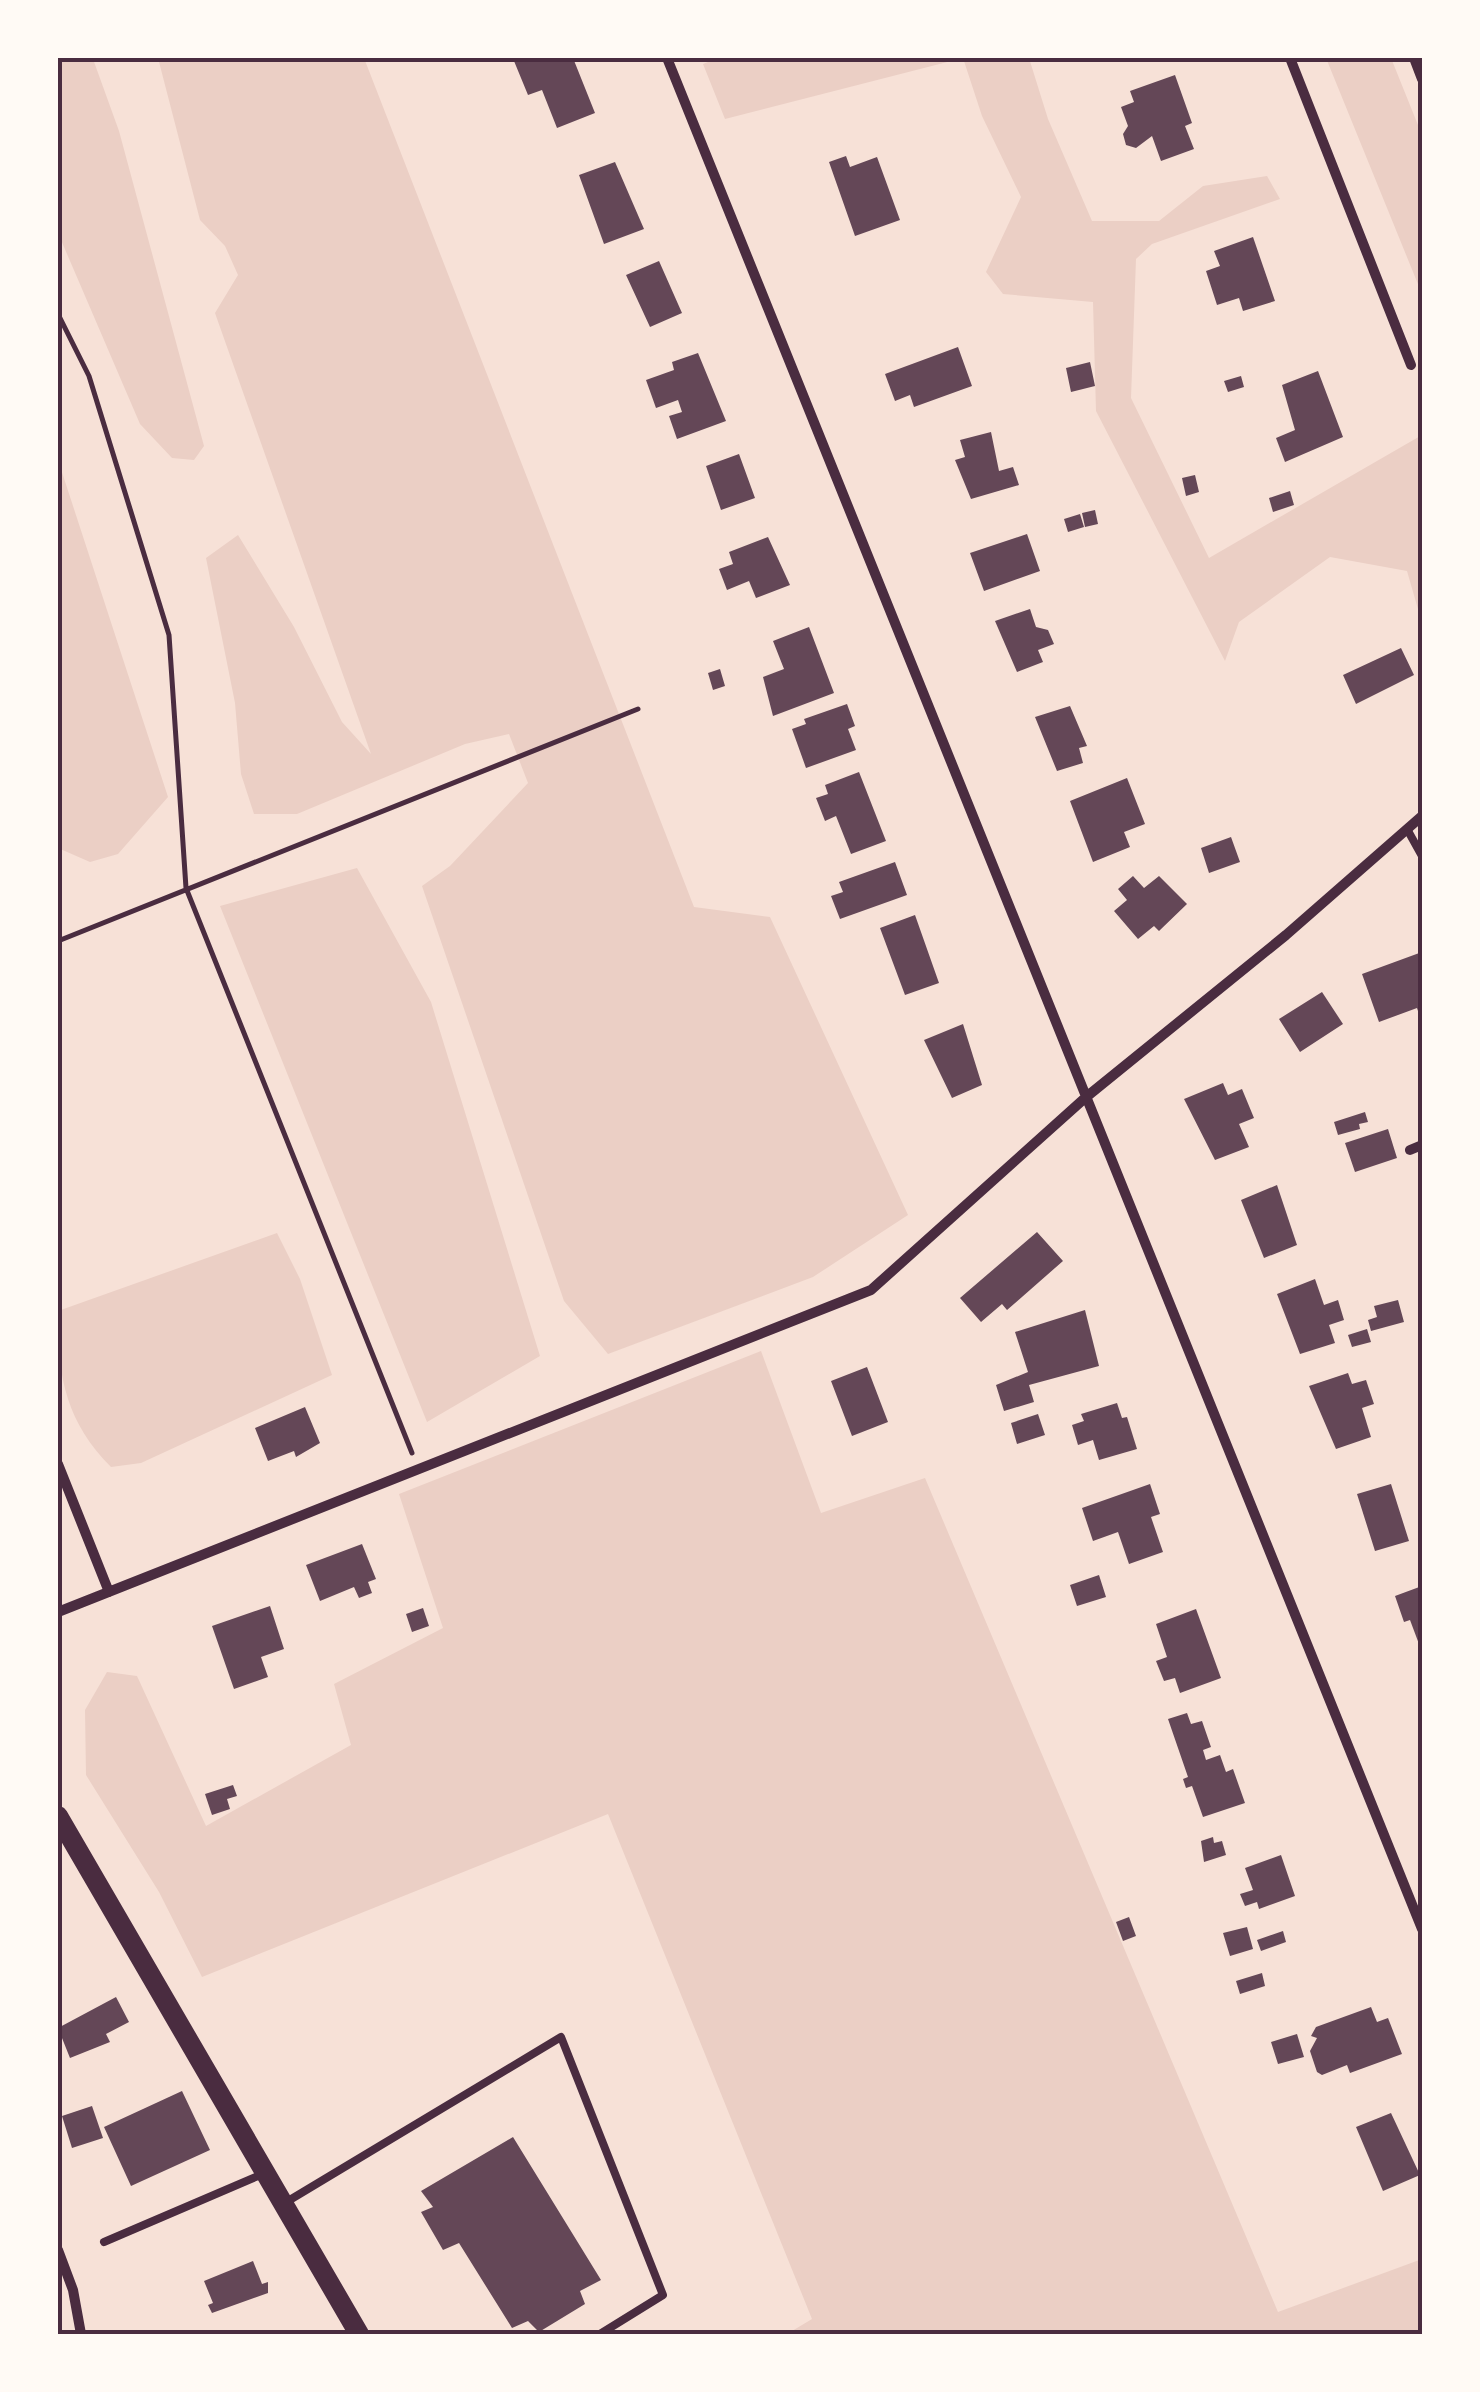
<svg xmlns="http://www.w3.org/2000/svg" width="1480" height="2392" viewBox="0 0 1480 2392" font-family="Poppins,sans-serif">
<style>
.green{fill:#ebcfc5}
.building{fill:#644757}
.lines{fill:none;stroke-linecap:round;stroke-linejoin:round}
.path{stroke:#4a2c40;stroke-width:5}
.service{stroke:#4a2c40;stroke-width:8}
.minor{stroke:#4a2c40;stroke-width:10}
.secondary{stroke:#4a2c40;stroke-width:20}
.neatline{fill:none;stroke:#4a2c40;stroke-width:4}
</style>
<rect width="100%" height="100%" fill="#f7e1d7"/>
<path class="green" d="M 58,58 L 93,59 L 119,131 L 204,446 L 194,460 L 172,458 L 140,424 L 58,233 Z
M 158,58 L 364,58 L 694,907 L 770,917 L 908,1215 L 813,1277 L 608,1354 L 564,1301 L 422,886 L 450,866 L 528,783 L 509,734 L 465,744 L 297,814 L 254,814 L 241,774 L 235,703 L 206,558 L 238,535 L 294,627 L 342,722 L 371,754 L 215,313 L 238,275 L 225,246 L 200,220 Z
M 718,58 L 963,58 L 725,119 L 703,64 Z
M 963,58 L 1029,58 L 1048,119 L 1092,221 L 1159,221 L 1203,186 L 1267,176 L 1280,199 L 1152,244 L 1136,259 L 1131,398 L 1209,558 L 1422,435 L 1422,623 L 1407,571 L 1330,557 L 1239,622 L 1225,661 L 1096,411 L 1093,302 L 1003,294 L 986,272 L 1021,197 L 982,116 Z
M 1326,58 L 1391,58 L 1422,135 L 1422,294 Z
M 58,460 L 168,797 L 118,854 L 90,862 L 58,848 Z
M 357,868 L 431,1002 L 540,1356 L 427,1422 L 220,906 Z
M 277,1233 L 300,1279 L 332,1375 L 141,1463 L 111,1467 C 65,1421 57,1373 58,1311 Z
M 761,1351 L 821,1513 L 925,1478 L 1278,2312 L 1422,2259 L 1422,2334 L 787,2334 L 812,2319 L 608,1814 L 202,1977 L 159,1892 L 86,1775 L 85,1710 L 107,1672 L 137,1676 L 206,1826 L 351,1745 L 334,1684 L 443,1628 L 399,1494 Z"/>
<path class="building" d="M 524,58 L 573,58 L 595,113 L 557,128 L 542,90 L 528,95 L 514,61 Z
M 1175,75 L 1192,123 L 1185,126 L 1194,149 L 1161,161 L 1152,136 L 1136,148 L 1126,145 L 1123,134 L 1128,126 L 1121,107 L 1134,102 L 1130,91 Z
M 846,156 L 850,167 L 877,157 L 900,220 L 855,236 L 829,162 Z
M 615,162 L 644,229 L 604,244 L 579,175 Z
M 1253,237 L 1275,301 L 1243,311 L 1239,298 L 1217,305 L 1206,271 L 1220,266 L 1214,251 Z
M 659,261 L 682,313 L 650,327 L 626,275 Z
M 958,347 L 972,386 L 914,407 L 910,395 L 895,401 L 885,374 Z
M 698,353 L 726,421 L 677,439 L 669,416 L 682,412 L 678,400 L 656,408 L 646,380 L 674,370 L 672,362 Z
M 1090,362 L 1095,386 L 1071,392 L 1066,368 Z
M 1318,371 L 1343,437 L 1285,462 L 1276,438 L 1295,430 L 1282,385 Z
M 1241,376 L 1244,387 L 1228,392 L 1224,381 Z
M 991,432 L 999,471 L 1013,467 L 1019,485 L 971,499 L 955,460 L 965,457 L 960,440 Z
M 739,454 L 755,498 L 721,510 L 706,466 Z
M 1195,475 L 1199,492 L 1186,496 L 1182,478 Z
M 1290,491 L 1294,505 L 1273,512 L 1269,498 Z
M 1095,510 L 1098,524 L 1085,527 L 1082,513 Z
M 1080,514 L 1084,527 L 1068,532 L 1064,519 Z
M 1027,534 L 1040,571 L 984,591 L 970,553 Z
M 768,537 L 790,585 L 756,598 L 749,581 L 727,590 L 719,569 L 733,564 L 729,552 Z
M 1030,609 L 1036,627 L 1048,630 L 1054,644 L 1038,650 L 1043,662 L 1017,672 L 995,621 Z
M 809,627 L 834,693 L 773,716 L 763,677 L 784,669 L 773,641 Z
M 1401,648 L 1414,675 L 1356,704 L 1343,675 Z
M 720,669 L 725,686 L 713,690 L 708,673 Z
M 847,704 L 855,726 L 848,729 L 856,750 L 806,768 L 792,729 L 806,724 L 804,719 Z
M 1070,706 L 1087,746 L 1079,748 L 1083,763 L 1057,771 L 1035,717 Z
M 859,772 L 886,841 L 851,854 L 836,816 L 825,821 L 816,798 L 828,794 L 825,785 Z
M 1127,778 L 1145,824 L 1124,832 L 1130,847 L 1093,862 L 1070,801 Z
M 1231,837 L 1240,862 L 1209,873 L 1201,848 Z
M 895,862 L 907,895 L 840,919 L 831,896 L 843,892 L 839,882 Z
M 1133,876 L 1144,888 L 1159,876 L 1187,904 L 1159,931 L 1154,926 L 1138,939 L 1114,911 L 1127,900 L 1118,889 Z
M 915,915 L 939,983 L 905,995 L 880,928 Z
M 1422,952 L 1422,1023 L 1417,1008 L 1379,1022 L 1362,974 Z
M 1322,992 L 1343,1024 L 1300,1052 L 1279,1019 Z
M 963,1024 L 982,1085 L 952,1098 L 924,1040 Z
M 1223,1083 L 1228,1095 L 1242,1089 L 1254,1118 L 1239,1124 L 1249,1147 L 1215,1160 L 1184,1099 Z
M 1365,1112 L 1368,1122 L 1359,1124 L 1360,1129 L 1338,1135 L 1334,1122 Z
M 1388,1129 L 1397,1158 L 1355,1172 L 1345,1143 Z
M 1277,1185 L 1297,1245 L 1264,1258 L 1241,1200 Z
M 1037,1232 L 1063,1261 L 1007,1310 L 1002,1304 L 981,1322 L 960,1298 Z
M 1315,1279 L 1324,1305 L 1338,1300 L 1344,1320 L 1329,1325 L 1335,1343 L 1300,1354 L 1277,1294 Z
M 1398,1300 L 1404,1322 L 1371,1331 L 1368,1320 L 1377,1317 L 1374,1306 Z
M 1085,1310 L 1099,1366 L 1029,1385 L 1034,1402 L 1004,1411 L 996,1385 L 1028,1372 L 1015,1332 Z
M 1367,1329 L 1371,1342 L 1352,1347 L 1348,1335 Z
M 867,1367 L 888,1422 L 852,1436 L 831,1381 Z
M 1348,1373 L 1352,1384 L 1366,1380 L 1374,1404 L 1362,1408 L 1371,1437 L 1336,1449 L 1309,1386 Z
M 1117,1403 L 1122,1418 L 1127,1417 L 1137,1449 L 1099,1460 L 1093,1440 L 1078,1445 L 1072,1425 L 1084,1421 L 1081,1414 Z
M 305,1407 L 320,1443 L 296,1457 L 294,1451 L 268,1461 L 255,1428 Z
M 1038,1414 L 1045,1435 L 1017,1444 L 1011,1423 Z
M 1150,1484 L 1160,1514 L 1151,1517 L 1163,1552 L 1129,1564 L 1118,1532 L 1093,1541 L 1082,1508 Z
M 1391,1484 L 1409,1541 L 1375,1551 L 1357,1494 Z
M 362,1544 L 376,1579 L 368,1582 L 372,1593 L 359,1598 L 354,1587 L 320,1601 L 306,1565 Z
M 1099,1575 L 1106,1597 L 1077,1606 L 1070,1585 Z
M 1422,1586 L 1422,1652 L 1410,1620 L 1404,1622 L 1395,1596 Z
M 270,1606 L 284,1649 L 261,1657 L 268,1677 L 234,1689 L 212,1626 Z
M 423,1608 L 429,1626 L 412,1632 L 406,1614 Z
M 1196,1609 L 1221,1678 L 1180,1693 L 1175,1678 L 1164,1681 L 1156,1661 L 1167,1657 L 1156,1624 Z
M 1187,1713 L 1191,1724 L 1202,1721 L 1211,1747 L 1203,1750 L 1206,1760 L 1220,1755 L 1226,1772 L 1233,1769 L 1245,1803 L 1203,1817 L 1192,1786 L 1186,1788 L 1183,1779 L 1188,1777 L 1168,1719 Z
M 233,1785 L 237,1796 L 227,1799 L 230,1809 L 212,1815 L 205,1794 Z
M 1213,1837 L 1214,1843 L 1222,1841 L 1226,1855 L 1204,1862 L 1201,1841 Z
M 1281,1855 L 1295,1896 L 1259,1909 L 1257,1902 L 1245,1906 L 1240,1894 L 1253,1890 L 1245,1868 Z
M 1129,1917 L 1136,1936 L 1123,1941 L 1116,1922 Z
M 1247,1927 L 1253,1949 L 1230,1956 L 1223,1933 Z
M 1283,1931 L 1286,1942 L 1261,1951 L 1257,1940 Z
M 1262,1973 L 1265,1986 L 1240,1994 L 1236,1981 Z
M 116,1997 L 129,2022 L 106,2034 L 110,2042 L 70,2058 L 58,2028 Z
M 1371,2007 L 1377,2022 L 1388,2018 L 1402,2054 L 1350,2073 L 1347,2065 L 1322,2075 L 1317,2072 L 1310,2051 L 1317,2038 L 1311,2036 L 1316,2027 Z
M 1297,2034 L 1304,2057 L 1278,2064 L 1271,2042 Z
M 182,2091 L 210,2150 L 131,2186 L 104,2127 Z
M 92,2106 L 103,2138 L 72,2148 L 62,2116 Z
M 1391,2113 L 1420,2175 L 1383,2191 L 1356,2127 Z
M 513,2137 L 601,2280 L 580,2291 L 585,2304 L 539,2332 L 528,2321 L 512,2328 L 459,2243 L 443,2250 L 421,2212 L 433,2207 L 421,2191 Z
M 253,2261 L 262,2284 L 268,2282 L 268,2293 L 212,2313 L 208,2305 L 213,2303 L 204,2281 Z"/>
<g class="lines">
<path class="path" d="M 58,314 L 89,376 L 169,635 L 186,888 L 412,1453
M 58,941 L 638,709"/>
<path class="service" d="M 1407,829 L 1422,856
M 283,2204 L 561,2037 L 663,2295 L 600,2334
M 104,2242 L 265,2173"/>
<path class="minor" d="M 667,58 L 1422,1929
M 1290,58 L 1411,365
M 1414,58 L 1422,79
M 1410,1150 L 1422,1145
M 58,1464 L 109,1592
M 58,1612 L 871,1290 L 1085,1098 L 1286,935 L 1422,816
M 58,2250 L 73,2290 L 81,2334"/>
<path class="secondary" d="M 58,1816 L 359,2334"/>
</g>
<rect width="1480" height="2392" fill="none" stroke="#fffaf5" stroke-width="120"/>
<rect x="60" y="60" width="1360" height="2272" class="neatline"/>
</svg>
